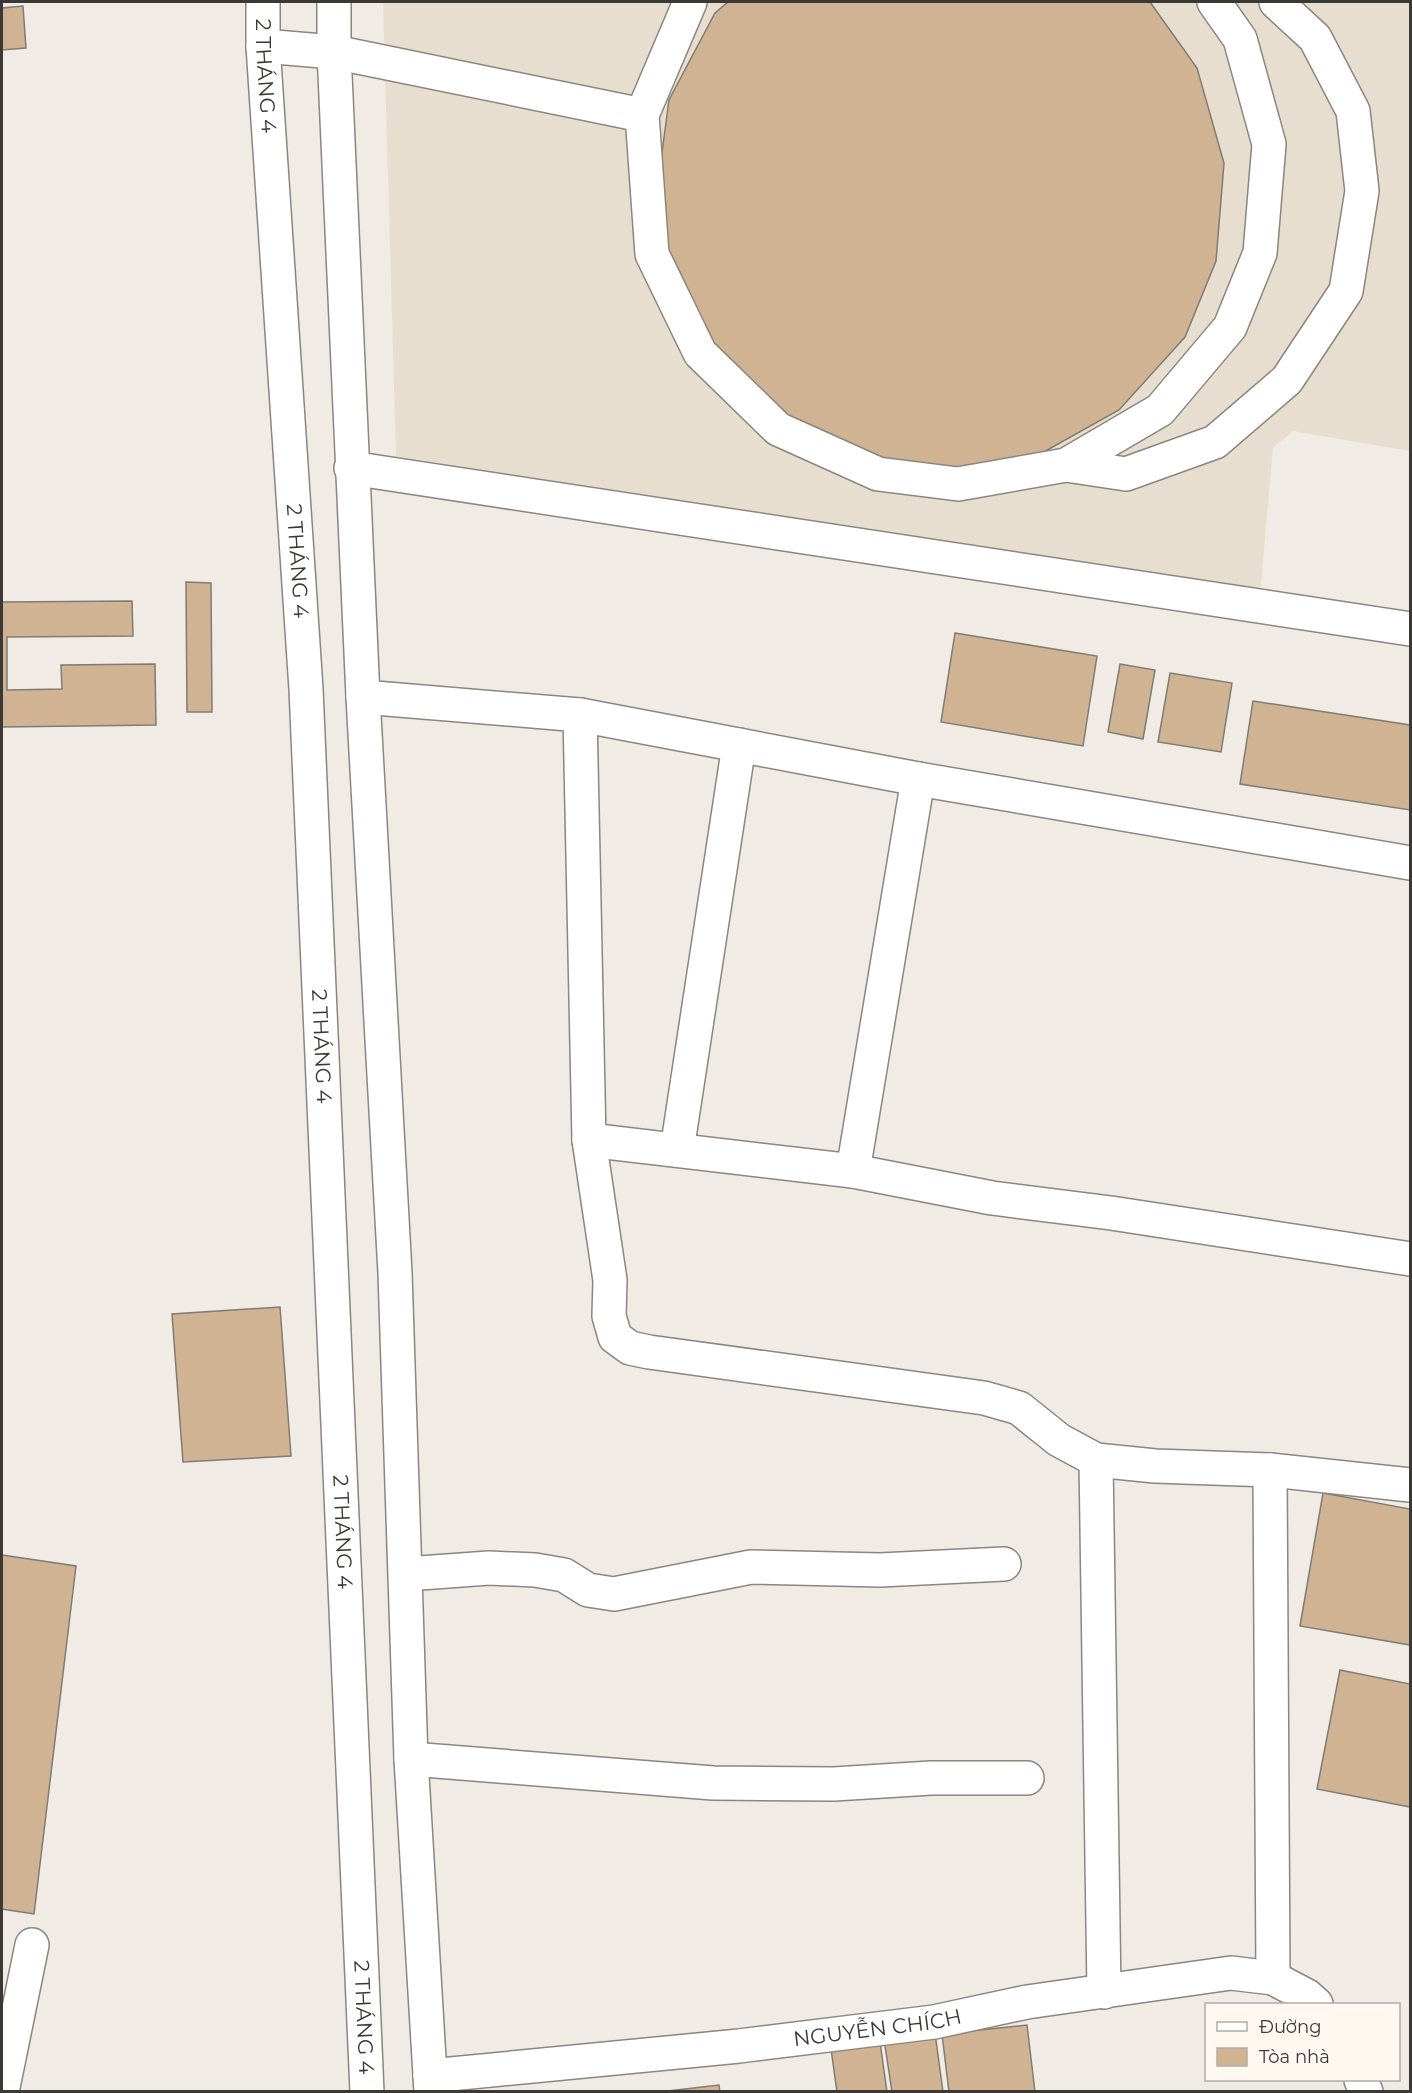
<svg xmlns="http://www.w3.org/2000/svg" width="1412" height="2093" viewBox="0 0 1412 2093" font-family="Montserrat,sans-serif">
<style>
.built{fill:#e8ded0}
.building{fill:#cfb392;stroke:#817b75;stroke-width:1.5}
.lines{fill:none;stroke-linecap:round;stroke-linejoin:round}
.minor-casing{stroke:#8b867f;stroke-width:36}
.major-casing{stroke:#8b867f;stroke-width:36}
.minor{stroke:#fff;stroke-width:33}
.major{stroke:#fff;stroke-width:33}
.labels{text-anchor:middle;stroke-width:4.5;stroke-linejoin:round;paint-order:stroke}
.street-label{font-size:21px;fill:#3b3936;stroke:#fef8f1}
</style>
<rect width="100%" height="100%" fill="#f0ebe4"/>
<path class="built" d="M 383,2 L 1407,2 L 1410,4 L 1410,451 L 1293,431 L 1273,448 L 1260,594 L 396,456 Z"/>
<path class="building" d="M 728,2 L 1150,2 L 1197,68 L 1224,163 L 1216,261 L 1185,337 L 1119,410 L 1033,458 L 935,473 L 812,442 L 733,383 L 678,301 L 655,205 L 669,100 L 715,13 Z
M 23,6 L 26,48 L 2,50 L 2,8 Z
M 186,582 L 211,583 L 212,712 L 187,712 Z
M 132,601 L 133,636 L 7,637 L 7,690 L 62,689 L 61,665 L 155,664 L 156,725 L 2,727 L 2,602 Z
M 955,633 L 1097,656 L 1083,746 L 941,722 Z
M 1120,664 L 1155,670 L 1143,739 L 1108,732 Z
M 1170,673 L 1232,683 L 1221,752 L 1158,742 Z
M 1253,701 L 1410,725 L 1410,810 L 1240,784 Z
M 280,1307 L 291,1456 L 183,1462 L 172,1314 Z
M 1323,1493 L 1410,1509 L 1410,1645 L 1300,1626 Z
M 2,1555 L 76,1566 L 34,1914 L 2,1909 Z
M 1340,1670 L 1410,1684 L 1410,1807 L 1317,1789 Z
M 1027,2025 L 1035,2092 L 949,2092 L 942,2034 Z
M 935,2033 L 943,2092 L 892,2092 L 884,2039 Z
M 880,2042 L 887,2092 L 837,2092 L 831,2049 Z
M 719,2085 L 720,2092 L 668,2092 L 668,2091 Z"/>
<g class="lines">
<g class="minor-casing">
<g id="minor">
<path d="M 690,2 L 642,115 L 652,254 L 700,353 L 778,429 L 878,474 L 958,484 L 1066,465 L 1160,410 L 1230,327 L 1260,253 L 1269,144 L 1240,39 L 1214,2"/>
<path d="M 334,52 L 642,115"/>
<path d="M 1066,465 L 1126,474 L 1215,442 L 1287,380 L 1346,291 L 1362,191 L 1353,111 L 1315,38 L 1276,2"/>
<path d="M 351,468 L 1410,629"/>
<path d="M 363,697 L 580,715 L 589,1140 L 853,1171 L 992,1198 L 1111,1213 L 1410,1259"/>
<path d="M 580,715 L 918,779 L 1410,863"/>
<path d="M 589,1140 L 610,1280 L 609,1316 L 615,1337 L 630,1348 L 649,1352 L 984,1398 L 1019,1408 L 1059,1440 L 1096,1460 L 1155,1466 L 1270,1470 L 1410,1485"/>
<path d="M 677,1150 L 739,745"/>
<path d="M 853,1171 L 918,779"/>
<path d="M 1096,1460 L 1104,1992"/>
<path d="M 1270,1470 L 1273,1978"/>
<path d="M 406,1574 L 489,1568 L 535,1570 L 564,1575 L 588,1590 L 614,1594 L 751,1567 L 880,1570 L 1004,1564"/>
<path d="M 411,1759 L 713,1783 L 834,1784 L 931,1778 L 1027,1778"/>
<path id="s1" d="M 430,2076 L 739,2046 L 934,2022 L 1027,2002 L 1231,1973 L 1273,1978 L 1307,1996 L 1316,2004"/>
<path d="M 1361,2080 L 1366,2092"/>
<path d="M 2,2092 L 32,1945"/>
</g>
</g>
<g class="major-casing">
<g id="major">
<path id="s2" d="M 263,2 L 263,46 L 306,689 L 367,2092"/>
<path d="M 334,2 L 334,52 L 363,697 L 395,1273 L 411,1759 L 431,2092"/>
<path d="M 263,46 L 334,52"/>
</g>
</g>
<use href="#minor" class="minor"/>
<use href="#major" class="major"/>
</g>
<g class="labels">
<g class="street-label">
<text dy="7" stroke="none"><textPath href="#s2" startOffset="74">2 THÁNG 4</textPath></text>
<text dy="7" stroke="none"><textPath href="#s2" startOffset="560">2 THÁNG 4</textPath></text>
<text dy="7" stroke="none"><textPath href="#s2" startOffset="1046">2 THÁNG 4</textPath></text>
<text dy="7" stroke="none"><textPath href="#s2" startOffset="1532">2 THÁNG 4</textPath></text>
<text dy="7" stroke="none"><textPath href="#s2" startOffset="2018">2 THÁNG 4</textPath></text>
<text dy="7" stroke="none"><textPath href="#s1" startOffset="450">NGUYỄN CHÍCH</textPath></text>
</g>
</g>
<rect width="1412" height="2093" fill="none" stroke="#3b3936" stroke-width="6"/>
<rect x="1205" y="2003" width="195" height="78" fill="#fef8f1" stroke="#b0aca6" stroke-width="1.5"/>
<rect x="1217" y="2022" width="30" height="9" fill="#ffffff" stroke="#b0aca6" stroke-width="1.5"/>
<text x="1259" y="2033" font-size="18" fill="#3b3936">Đường</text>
<rect x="1217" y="2048" width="30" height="18" fill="#cfb392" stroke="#b0aca6" stroke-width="1.5"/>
<text x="1259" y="2063" font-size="18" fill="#3b3936">Tòa nhà</text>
</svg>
